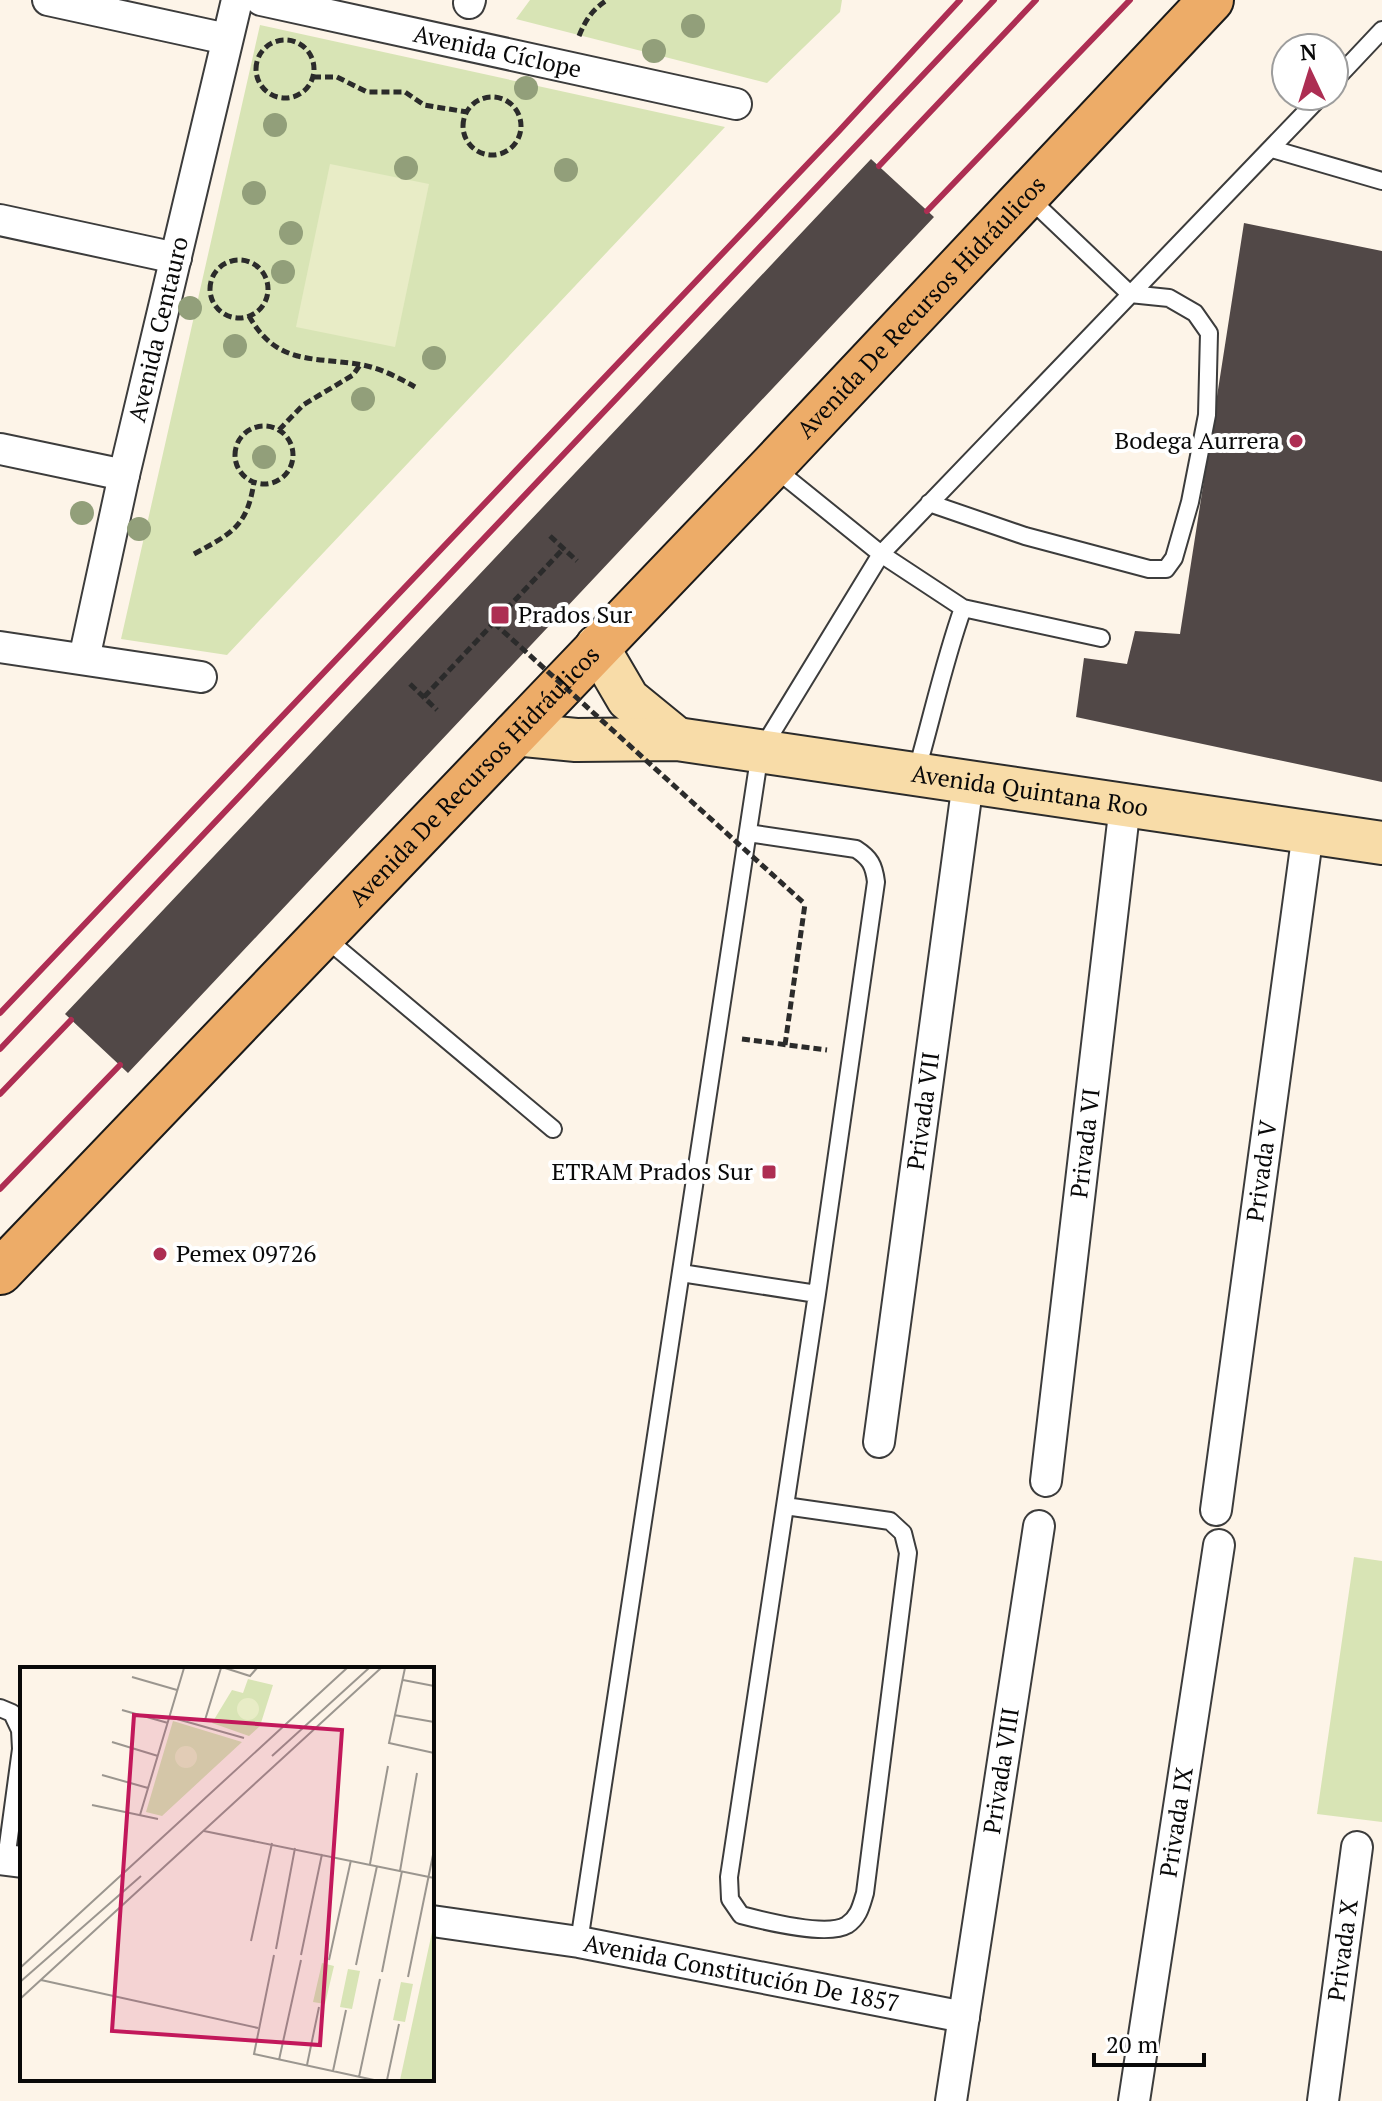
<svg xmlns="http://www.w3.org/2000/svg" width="1382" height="2101" viewBox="0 0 1382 2101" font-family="'PT Serif',serif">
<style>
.green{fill:#d8e4b5}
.pitch{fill:#e8ecc6}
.building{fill:#514847}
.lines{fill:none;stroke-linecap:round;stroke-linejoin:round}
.service-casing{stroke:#3c3c3c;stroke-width:20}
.minor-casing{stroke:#3c3c3c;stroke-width:34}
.secondary-casing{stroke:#2b2b2b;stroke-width:46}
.primary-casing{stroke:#1a1a1a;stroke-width:48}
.path{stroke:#2b2b2b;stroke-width:5;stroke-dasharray:8 4;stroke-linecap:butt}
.service{stroke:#fff;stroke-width:16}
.minor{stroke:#fff;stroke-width:30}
.secondary{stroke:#f8dca8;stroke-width:42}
.primary{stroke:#edac68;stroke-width:44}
.rail{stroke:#ad2e53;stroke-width:6}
.path-bridge{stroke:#2b2b2b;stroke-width:5;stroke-dasharray:8 4;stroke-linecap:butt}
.tree{fill:#929f7a}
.poi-dot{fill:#ad2e53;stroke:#fff;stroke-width:3}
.labels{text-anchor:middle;stroke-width:8;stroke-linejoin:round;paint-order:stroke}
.street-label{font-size:24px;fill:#090909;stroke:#fff}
.poi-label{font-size:24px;fill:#090909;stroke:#fff;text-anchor:end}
.inset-road{fill:none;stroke:#9b968f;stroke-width:2}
.view{fill:#c2185b;fill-opacity:0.15;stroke:#c2185b;stroke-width:4}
.inset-edge{fill:none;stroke:#090909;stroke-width:4}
</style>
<rect width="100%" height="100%" fill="#fdf4e8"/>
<path class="green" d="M 530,0 L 842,0 L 840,12 L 767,83 L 516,19 Z
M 260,25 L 725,127 L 227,655 L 121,639 Z
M 1354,1557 L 1382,1561 L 1382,1822 L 1317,1814 Z"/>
<path class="pitch" d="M 330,164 L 429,184 L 395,347 L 296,327 Z"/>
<path class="building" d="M 871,159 L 934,217 L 128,1073 L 65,1014 Z
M 1244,223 L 1382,251 L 1382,782 L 1076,717 L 1084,658 L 1127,664 L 1135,631 L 1180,634 Z"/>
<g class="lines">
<g class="service-casing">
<path id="service" d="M 1334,81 L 1382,30
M 1272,149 L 1382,181
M 772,466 L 881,554 L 1321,96
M 929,503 L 1025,536 L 1149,569 L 1166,569 L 1174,558 L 1190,502 L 1207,415 L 1209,333 L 1195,313 L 1169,298 L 1130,294 L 1028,197
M 963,608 L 1101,638
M 748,833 L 856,849 C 870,858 874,865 876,882 L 817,1294 L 729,1877 L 730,1899 L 741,1915 C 764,1921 827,1937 847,1925 C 859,1917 861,1906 865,1893 L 908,1553 L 903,1533 L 890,1521 L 785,1506
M 323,936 L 553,1129
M 681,1273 L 817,1294
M 0,1708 L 12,1713 L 20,1730 L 21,1749 L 6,1860
M 579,1942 L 760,752 L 881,554 L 963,608 C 944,661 932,718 916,773"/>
</g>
<g class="minor-casing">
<g id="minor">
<path d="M 48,0 L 227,39"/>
<path id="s1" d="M 261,0 L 736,104"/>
<path d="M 469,3 L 470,0"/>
<path d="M 0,220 L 176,258"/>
<path d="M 0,449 L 124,475"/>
<path d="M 0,647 L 201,677"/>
<path id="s2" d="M 84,659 L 124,475 L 237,0"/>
<path id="s3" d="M 879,1442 L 968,782"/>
<path id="s4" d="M 1046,1481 L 1125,805"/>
<path id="s5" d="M 1216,1510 L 1308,832"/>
<path d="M 0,1859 L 22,1862"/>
<path id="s6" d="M 432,1921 L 579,1942 L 964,2017"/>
<path id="s7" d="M 951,2101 L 1039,1526"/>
<path id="s8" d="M 1134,2101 L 1219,1545"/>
<path id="s9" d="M 1323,2101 L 1357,1847"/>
</g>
</g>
<g class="secondary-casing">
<g id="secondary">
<path d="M 597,646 L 628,699 L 677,739"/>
<path id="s10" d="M 514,734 L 576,740 L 677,739 L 1382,843"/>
</g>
</g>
<g class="primary-casing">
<g id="primary">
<path id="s11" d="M 0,1272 L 772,466 L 1211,0"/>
</g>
</g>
<path class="path" d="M 579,36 C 586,19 592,10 607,0
M256 69a29 29 0 1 1 58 0a29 29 0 1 1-58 0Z
M 313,77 L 337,77 L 367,92 L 405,92 L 424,105 L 467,112
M463 126a29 29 0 1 1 58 0a29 29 0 1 1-58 0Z
M210 289a29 29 0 1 1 58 0a29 29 0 1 1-58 0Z
M 249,316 C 276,364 310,357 357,364 C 378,367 398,377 415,387
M235 455a29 29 0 1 1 58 0a29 29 0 1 1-58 0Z
M 279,430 L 303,405 L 353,375 L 360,365
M 550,536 L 577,561
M 194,554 C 232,533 247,527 254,482
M 410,684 L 437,710
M 424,697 L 564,548
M 742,1039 L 827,1050
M 785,1045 L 805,904"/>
<use href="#service" class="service"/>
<use href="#minor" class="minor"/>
<use href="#secondary" class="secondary"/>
<use href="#primary" class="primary"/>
<path class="rail" d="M 879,166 L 1036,0
M 927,211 L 1130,0
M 0,1013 L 838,132 L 960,0
M 0,1049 L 994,0
M 0,1094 L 71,1020
M 0,1189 L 120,1065"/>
<path class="path-bridge" d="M 494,623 L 805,904"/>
</g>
<g class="tree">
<circle cx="693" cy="26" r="12"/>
<circle cx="654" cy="51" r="12"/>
<circle cx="526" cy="88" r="12"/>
<circle cx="275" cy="125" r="12"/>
<circle cx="406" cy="168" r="12"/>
<circle cx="566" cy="170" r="12"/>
<circle cx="254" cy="193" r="12"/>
<circle cx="291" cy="233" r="12"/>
<circle cx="283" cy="272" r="12"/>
<circle cx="190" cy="308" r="12"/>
<circle cx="235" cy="346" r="12"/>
<circle cx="434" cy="358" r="12"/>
<circle cx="363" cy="399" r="12"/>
<circle cx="264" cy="457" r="12"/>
<circle cx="82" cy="513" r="12"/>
<circle cx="139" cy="529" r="12"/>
</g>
<g class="poi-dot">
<circle cx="1296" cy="441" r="8"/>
<rect x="490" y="605" width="20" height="20" rx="4"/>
<rect x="761" y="1164" width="16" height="16" rx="4"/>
<circle cx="160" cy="1254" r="8"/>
</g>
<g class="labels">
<g class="street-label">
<text dy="8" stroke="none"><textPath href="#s1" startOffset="242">Avenida Cíclope</textPath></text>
<text dy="8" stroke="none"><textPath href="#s11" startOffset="1334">Avenida De Recursos Hidráulicos</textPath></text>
<text dy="8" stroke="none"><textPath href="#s2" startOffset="338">Avenida Centauro</textPath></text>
<text dy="8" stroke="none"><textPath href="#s11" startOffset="686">Avenida De Recursos Hidráulicos</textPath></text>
<text dy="8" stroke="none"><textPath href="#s10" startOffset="520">Avenida Quintana Roo</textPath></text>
<text dy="8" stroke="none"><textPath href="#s3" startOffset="334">Privada VII</textPath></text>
<text dy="8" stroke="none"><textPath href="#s4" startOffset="340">Privada VI</textPath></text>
<text dy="8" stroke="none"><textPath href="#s5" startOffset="342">Privada V</textPath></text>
<text dy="8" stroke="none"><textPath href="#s7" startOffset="334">Privada VIII</textPath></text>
<text dy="8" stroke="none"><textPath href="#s8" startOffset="282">Privada IX</textPath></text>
<text dy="8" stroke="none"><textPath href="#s9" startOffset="152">Privada X</textPath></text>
<text dy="8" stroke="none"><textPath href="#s6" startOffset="314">Avenida Constitución De 1857</textPath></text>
</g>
<g class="poi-label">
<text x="1280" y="449">Bodega Aurrera</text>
<text x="518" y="623" text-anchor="start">Prados Sur</text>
<text x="753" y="1180">ETRAM Prados Sur</text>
<text x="176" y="1262" text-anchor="start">Pemex 09726</text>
</g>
</g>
<g transform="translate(20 1667)">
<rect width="414" height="414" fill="#fdf4e8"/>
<path d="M 228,12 L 253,18 L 240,59 L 229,69 L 192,56 L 212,23 L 223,26 ZM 153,54 L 222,75 L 142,149 L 126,145 ZM 414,256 L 414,413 L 380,413 ZM 302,296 L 314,299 L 305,337 L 293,335 ZM 328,302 L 340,304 L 332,342 L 320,340 ZM 381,315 L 393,317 L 385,355 L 373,353 Z" fill="#d8e4b5"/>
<path d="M217 42a11 11 0 1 1 22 0a11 11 0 1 1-22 0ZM155 90a11 11 0 1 1 22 0a11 11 0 1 1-22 0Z" fill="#e8ecc6"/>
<path class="inset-road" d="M 205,1 L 230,9 L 237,1M 385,1 L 369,76 L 414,86M 112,10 L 157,23M 383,13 L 414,19M 102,43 L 148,56M 374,48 L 414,55M 150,50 L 224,71M 185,53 L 201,1M 92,75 L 138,89M 252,89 L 349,1M 82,108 L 128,121M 72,138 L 138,152M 120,148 L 164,1M 184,164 L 414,211M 350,197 L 368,99M 380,204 L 397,106M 231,274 L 252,176M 256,282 L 275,181M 254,288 L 234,387 L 354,413M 281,288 L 302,187M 309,293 L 331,193M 336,298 L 357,199M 0,301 L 327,1M 362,305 L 382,204M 388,310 L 414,183M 21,313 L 238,361M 0,315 L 121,209M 0,332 L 361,1M 259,393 L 281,293M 287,398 L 299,340M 313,404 L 326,343M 339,410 L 360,312M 367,413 L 379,357"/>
<path class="view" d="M 114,48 L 322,63 L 300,378 L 92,364 Z"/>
<rect width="414" height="414" class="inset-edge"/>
</g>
<g transform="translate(1310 72) rotate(356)"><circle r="38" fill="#ffffff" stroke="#9d9d9d" stroke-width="2"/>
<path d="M0-6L14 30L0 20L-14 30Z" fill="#ad2e53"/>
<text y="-12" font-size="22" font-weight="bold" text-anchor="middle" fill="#090909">N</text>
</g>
<path d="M1094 2053v12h110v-12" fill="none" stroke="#090909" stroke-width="4"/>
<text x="1106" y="2053" font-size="24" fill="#090909" stroke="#ffffff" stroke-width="6" paint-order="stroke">20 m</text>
</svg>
